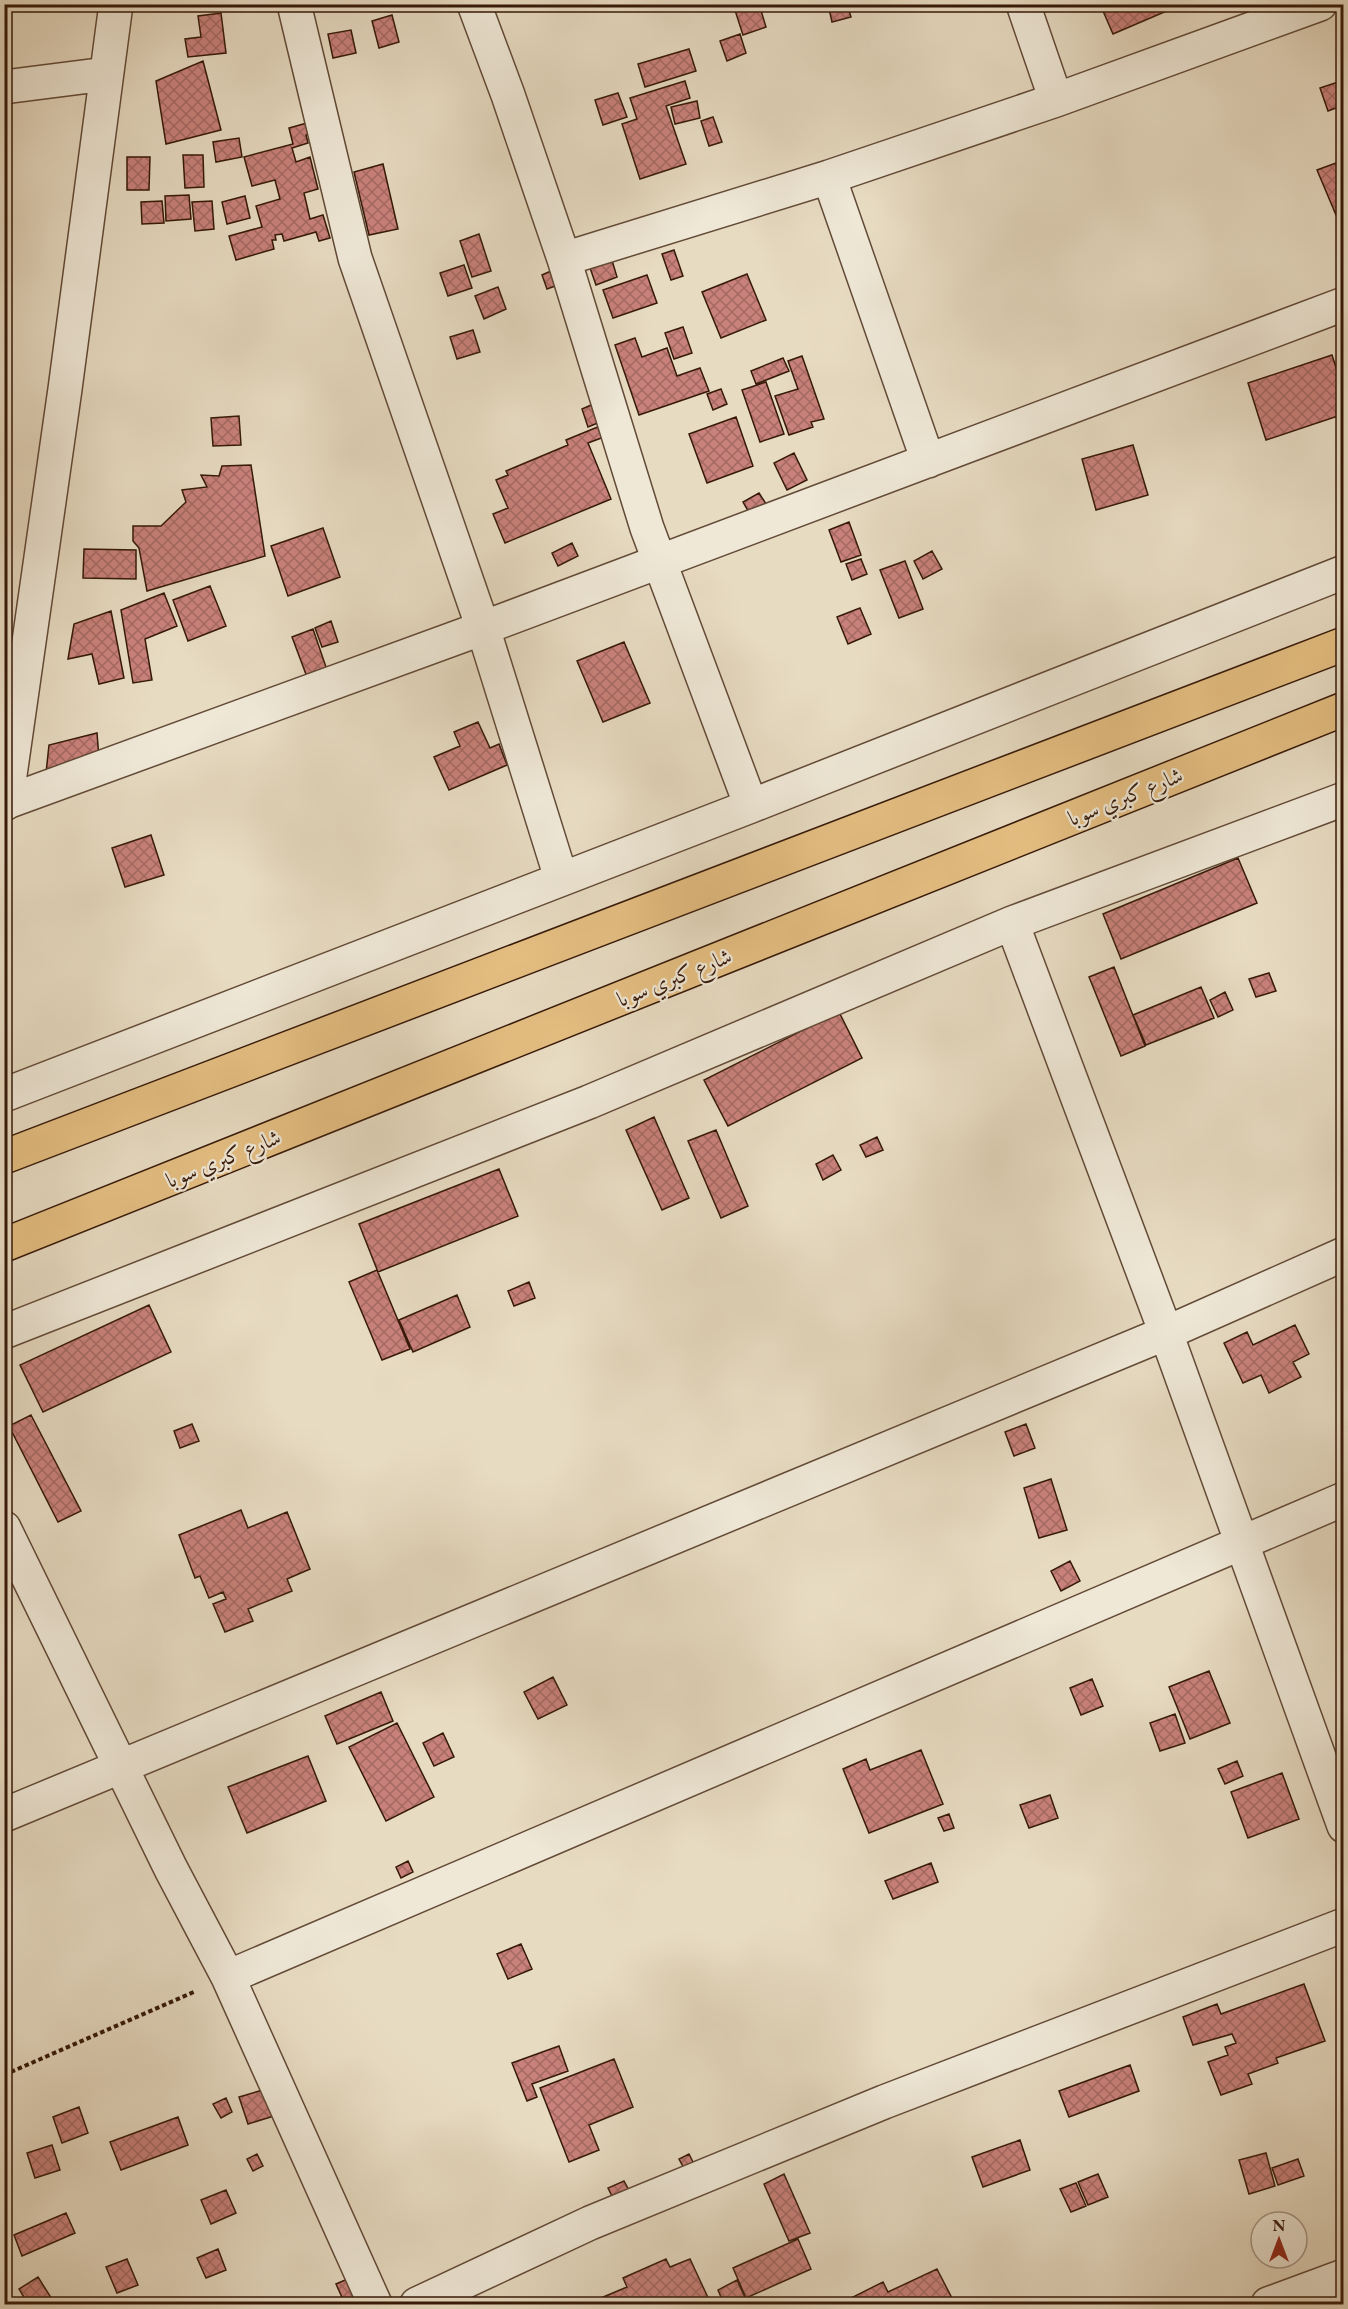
<svg xmlns="http://www.w3.org/2000/svg" width="1348" height="2309" viewBox="0 0 1348 2309" font-family="'EB Garamond',Amiri,serif">
<style>
.building{fill:url(#building-cross-hatch);stroke:#361909;stroke-width:1.5}
.lines{fill:none;stroke-linecap:round;stroke-linejoin:round}
.minor-casing{stroke:#624a37;stroke-width:36}
.highway-casing{stroke:#361909;stroke-width:36}
.path{stroke:#361909;stroke-width:4;stroke-dasharray:4.5 3;stroke-linecap:butt}
.minor{stroke:#efe8d7;stroke-width:33}
.highway{stroke:#e4be81;stroke-width:33}
.labels{text-anchor:middle;stroke-width:4.5;stroke-linejoin:round;paint-order:stroke}
.street-label{font-size:22px;fill:#361909;stroke:#efe8d7}
</style>
<defs>
<pattern id="building-cross-hatch" width="8" height="8" patternUnits="userSpaceOnUse" patternTransform="scale(1.5)"><rect width="8" height="8" fill="#c9817b"/><path d="M0 0l8 8M0 8l8-8" fill="none" stroke="#a46963"/></pattern>
</defs>
<rect width="100%" height="100%" fill="#e7dbc2"/>
<filter id="stains"><feTurbulence type="fractalNoise" baseFrequency=".00333" numOctaves="4"/><feColorMatrix values="0 0 0 0 .2 0 0 0 0 .09 0 0 0 0 .02 0 0 0 .5 -.17"/></filter>
<radialGradient id="worn" r=".72"><stop offset=".6" stop-color="#630" stop-opacity="0"/><stop offset="1" stop-color="#630" stop-opacity=".3"/></radialGradient>
<path class="building" d="M 733,4 L 759,4 L 766,27 L 743,35 Z
M 828,4 L 847,4 L 851,17 L 832,22 Z
M 1100,4 L 1183,4 L 1113,34 Z
M 221,13 L 226,53 L 188,57 L 185,39 L 201,37 L 198,16 Z
M 392,15 L 399,42 L 379,48 L 372,21 Z
M 351,30 L 356,53 L 333,58 L 328,34 Z
M 740,34 L 746,53 L 727,61 L 720,41 Z
M 689,49 L 696,71 L 645,87 L 638,64 Z
M 203,61 L 221,130 L 166,144 L 156,81 Z
M 1344,80 L 1344,105 L 1328,111 L 1320,88 Z
M 685,81 L 690,98 L 666,106 L 686,164 L 640,179 L 622,124 L 637,119 L 630,98 Z
M 618,93 L 627,117 L 603,125 L 595,100 Z
M 697,101 L 700,118 L 675,124 L 671,107 Z
M 713,117 L 722,142 L 709,146 L 701,121 Z
M 307,123 L 310,134 L 306,135 L 308,143 L 292,148 L 296,162 L 310,157 L 318,189 L 304,193 L 310,219 L 323,215 L 330,238 L 319,241 L 316,232 L 284,241 L 282,234 L 275,235 L 276,240 L 272,240 L 274,249 L 236,260 L 229,236 L 262,227 L 256,206 L 280,199 L 275,180 L 252,186 L 244,157 L 293,144 L 289,128 Z
M 239,138 L 242,157 L 216,162 L 213,142 Z
M 183,155 L 203,155 L 204,187 L 185,188 Z
M 127,157 L 150,157 L 149,190 L 127,190 Z
M 1344,160 L 1344,234 L 1317,170 Z
M 383,164 L 398,229 L 369,235 L 354,172 Z
M 189,195 L 191,219 L 166,221 L 165,196 Z
M 245,196 L 250,218 L 227,224 L 222,202 Z
M 162,201 L 164,223 L 142,224 L 141,202 Z
M 212,201 L 214,229 L 195,231 L 192,202 Z
M 479,234 L 491,271 L 472,277 L 460,241 Z
M 674,250 L 683,276 L 671,280 L 662,254 Z
M 611,257 L 617,277 L 596,285 L 589,265 Z
M 464,265 L 472,288 L 448,296 L 440,273 Z
M 553,270 L 558,285 L 547,289 L 542,275 Z
M 747,274 L 766,320 L 721,338 L 702,292 Z
M 647,275 L 657,303 L 613,318 L 603,290 Z
M 498,287 L 506,309 L 484,319 L 475,296 Z
M 683,327 L 692,353 L 674,359 L 665,333 Z
M 473,330 L 480,352 L 457,359 L 450,337 Z
M 635,338 L 642,357 L 667,348 L 677,376 L 700,368 L 709,391 L 639,415 L 615,345 Z
M 1332,355 L 1344,392 L 1344,414 L 1266,440 L 1248,383 Z
M 802,356 L 824,419 L 811,422 L 813,427 L 789,435 L 775,396 L 798,389 L 788,361 Z
M 783,358 L 789,371 L 756,384 L 751,371 Z
M 766,382 L 784,434 L 760,442 L 742,390 Z
M 721,389 L 727,404 L 713,410 L 707,394 Z
M 598,402 L 605,420 L 588,427 L 582,409 Z
M 239,416 L 241,445 L 213,446 L 211,418 Z
M 736,417 L 753,466 L 707,483 L 689,434 Z
M 600,426 L 604,437 L 588,443 L 611,499 L 505,543 L 493,514 L 508,508 L 496,480 L 508,475 L 506,471 L 568,445 L 566,440 Z
M 1133,445 L 1148,495 L 1096,510 L 1082,459 Z
M 794,453 L 807,480 L 787,490 L 774,463 Z
M 251,465 L 265,556 L 147,591 L 139,548 L 133,541 L 133,526 L 161,526 L 186,502 L 182,490 L 207,487 L 201,475 L 219,476 L 222,466 Z
M 759,493 L 768,507 L 751,516 L 743,502 Z
M 849,522 L 861,555 L 841,562 L 829,530 Z
M 323,528 L 340,577 L 288,596 L 271,546 Z
M 572,543 L 578,556 L 558,566 L 552,553 Z
M 84,549 L 136,550 L 136,579 L 83,578 Z
M 932,551 L 942,569 L 923,579 L 914,561 Z
M 861,559 L 867,574 L 852,580 L 846,564 Z
M 905,561 L 923,609 L 899,618 L 880,570 Z
M 210,586 L 226,626 L 188,641 L 173,600 Z
M 164,593 L 177,626 L 145,639 L 152,680 L 133,683 L 121,610 Z
M 860,608 L 871,634 L 848,644 L 837,617 Z
M 111,611 L 124,678 L 99,684 L 92,654 L 68,659 L 74,624 Z
M 331,621 L 338,642 L 322,647 L 315,628 Z
M 313,629 L 327,670 L 307,677 L 292,637 Z
M 624,642 L 650,703 L 603,722 L 577,661 Z
M 478,722 L 490,748 L 499,744 L 507,765 L 449,790 L 434,757 L 460,746 L 454,732 Z
M 97,733 L 99,758 L 46,773 L 49,745 Z
M 151,835 L 164,875 L 125,887 L 112,848 Z
M 1238,858 L 1257,903 L 1121,959 L 1103,914 Z
M 1114,967 L 1145,1046 L 1121,1056 L 1089,977 Z
M 1269,973 L 1276,991 L 1256,997 L 1249,979 Z
M 1201,987 L 1214,1018 L 1146,1045 L 1133,1015 Z
M 1225,992 L 1233,1010 L 1218,1017 L 1210,1000 Z
M 839,1012 L 862,1058 L 728,1126 L 704,1080 Z
M 654,1117 L 689,1198 L 662,1210 L 626,1130 Z
M 716,1130 L 748,1206 L 721,1218 L 688,1141 Z
M 877,1137 L 883,1150 L 866,1157 L 860,1145 Z
M 833,1155 L 841,1170 L 823,1180 L 816,1164 Z
M 499,1169 L 518,1216 L 378,1272 L 359,1224 Z
M 377,1270 L 410,1349 L 382,1360 L 349,1282 Z
M 529,1282 L 535,1298 L 514,1306 L 508,1291 Z
M 457,1295 L 470,1327 L 413,1352 L 399,1320 Z
M 149,1305 L 171,1352 L 43,1412 L 20,1365 Z
M 1295,1325 L 1309,1354 L 1293,1362 L 1301,1377 L 1269,1393 L 1261,1375 L 1243,1383 L 1224,1343 L 1247,1332 L 1253,1345 Z
M 31,1415 L 81,1511 L 58,1522 L 9,1426 Z
M 192,1424 L 199,1441 L 180,1448 L 174,1431 Z
M 1026,1424 L 1035,1448 L 1014,1456 L 1005,1432 Z
M 1051,1479 L 1067,1530 L 1039,1538 L 1024,1488 Z
M 241,1510 L 248,1528 L 287,1512 L 310,1569 L 287,1579 L 292,1591 L 248,1609 L 253,1621 L 225,1632 L 213,1604 L 226,1599 L 223,1592 L 209,1598 L 200,1576 L 195,1578 L 179,1535 Z
M 1070,1561 L 1080,1581 L 1061,1591 L 1051,1571 Z
M 1209,1671 L 1230,1723 L 1190,1739 L 1169,1687 Z
M 553,1677 L 567,1705 L 538,1719 L 524,1692 Z
M 1092,1679 L 1103,1706 L 1081,1715 L 1070,1688 Z
M 381,1692 L 393,1721 L 337,1744 L 325,1716 Z
M 1175,1714 L 1185,1743 L 1160,1751 L 1150,1723 Z
M 397,1723 L 434,1797 L 386,1821 L 349,1747 Z
M 443,1733 L 454,1757 L 434,1766 L 423,1743 Z
M 921,1750 L 943,1804 L 869,1833 L 843,1769 L 866,1759 L 870,1770 Z
M 308,1756 L 326,1801 L 247,1833 L 228,1787 Z
M 1237,1761 L 1243,1776 L 1225,1784 L 1218,1769 Z
M 1282,1773 L 1299,1819 L 1248,1838 L 1231,1792 Z
M 1050,1795 L 1058,1818 L 1029,1828 L 1020,1805 Z
M 949,1814 L 954,1828 L 944,1831 L 938,1818 Z
M 408,1861 L 413,1872 L 401,1878 L 396,1867 Z
M 931,1863 L 938,1882 L 893,1899 L 885,1881 Z
M 521,1944 L 532,1969 L 508,1979 L 497,1954 Z
M 1304,1984 L 1325,2041 L 1276,2058 L 1278,2063 L 1248,2074 L 1252,2084 L 1221,2095 L 1208,2062 L 1228,2055 L 1225,2047 L 1236,2043 L 1232,2034 L 1193,2045 L 1183,2017 L 1217,2004 L 1221,2014 Z
M 559,2046 L 568,2071 L 532,2084 L 537,2097 L 527,2101 L 512,2063 Z
M 614,2059 L 633,2107 L 589,2125 L 599,2150 L 569,2162 L 540,2088 Z
M 1130,2065 L 1139,2091 L 1069,2117 L 1059,2091 Z
M 266,2089 L 274,2116 L 248,2124 L 239,2097 Z
M 226,2098 L 232,2112 L 221,2118 L 213,2104 Z
M 79,2107 L 88,2133 L 62,2143 L 53,2117 Z
M 178,2117 L 188,2145 L 121,2170 L 110,2142 Z
M 1020,2140 L 1030,2170 L 983,2187 L 972,2157 Z
M 52,2145 L 60,2170 L 35,2178 L 27,2153 Z
M 1266,2153 L 1275,2186 L 1249,2194 L 1239,2160 Z
M 257,2154 L 263,2166 L 253,2171 L 247,2159 Z
M 689,2154 L 695,2166 L 685,2170 L 679,2159 Z
M 1298,2159 L 1304,2176 L 1278,2185 L 1272,2168 Z
M 784,2174 L 810,2233 L 789,2241 L 764,2184 Z
M 1098,2174 L 1108,2197 L 1088,2205 L 1078,2182 Z
M 624,2181 L 631,2194 L 615,2202 L 608,2188 Z
M 1076,2183 L 1086,2206 L 1071,2212 L 1060,2189 Z
M 226,2190 L 236,2213 L 211,2224 L 201,2200 Z
M 66,2213 L 75,2233 L 22,2256 L 14,2235 Z
M 798,2239 L 811,2269 L 746,2298 L 733,2268 Z
M 218,2249 L 226,2270 L 206,2278 L 197,2258 Z
M 127,2259 L 138,2285 L 117,2293 L 106,2267 Z
M 666,2259 L 670,2267 L 690,2259 L 711,2304 L 604,2304 L 601,2298 L 627,2287 L 623,2278 Z
M 937,2269 L 955,2304 L 849,2304 L 847,2300 L 883,2282 L 888,2292 Z
M 357,2275 L 366,2300 L 345,2304 L 336,2284 Z
M 38,2277 L 55,2304 L 28,2304 L 19,2289 Z
M 737,2280 L 748,2304 L 724,2304 L 718,2290 Z"/>
<g class="lines">
<g class="minor-casing">
<path id="minor" d="M 294,4 L 355,258 L 483,628 L 561,878
M 474,4 L 508,95 L 564,259 L 647,528 L 751,806
M 1023,4 L 1056,100
M 4,87 L 106,74
M 829,177 L 928,461
M 564,259 L 829,177 L 1056,100 L 1320,4
M 4,803 L 483,628 L 1344,304
M 6,803 L 65,389 L 116,4
M 1012,923 L 1166,1333 L 1344,1826
M 4,1095 L 751,806 L 1344,572
M 4,1332 L 589,1102 L 1012,923 L 1344,799
M 4,1528 L 171,1869 L 228,1977 L 375,2304
M 4,1815 L 1166,1333 L 1344,1254
M 228,1977 L 1344,1499
M 417,2304 L 590,2223 L 884,2102 L 1344,1925
M 1268,2304 L 1344,2276"/>
</g>
<g class="highway-casing">
<path id="highway" d="M 4,1157 L 1344,644
M 4,1245 L 1344,709"/>
</g>
<path class="path" d="M 4,2075 L 196,1991"/>
<use href="#minor" class="minor"/>
<use href="#highway" class="highway"/>
</g>
<g class="labels">
<g class="street-label">
<text transform="translate(1125 796) rotate(-22)" y="8">شارع كبري سوبا</text>
<text transform="translate(674 977) rotate(-22)" y="8">شارع كبري سوبا</text>
<text transform="translate(223 1158) rotate(-22)" y="8">شارع كبري سوبا</text>
</g>
</g>
<rect width="1348" height="2309" fill="none" stroke="#e7dbc2" stroke-width="24"/>
<rect x="6" y="6" width="1336" height="2297" fill="none" stroke="#361909" stroke-width="3"/>
<rect x="12" y="12" width="1324" height="2285" fill="none" stroke="#361909" stroke-width="1.5"/>
<g transform="translate(1279 2240)"><circle r="28" fill="#efe8d7" stroke="#a59585" stroke-width="1.5"/>
<path d="M0-4.5L10 22L0 15L-10 22Z" fill="#8f2418"/>
<text y="-9" font-size="16" font-weight="bold" text-anchor="middle" fill="#361909">N</text>
</g>
<rect width="100%" height="100%" filter="url(#stains)"/>
<rect width="100%" height="100%" fill="url(#worn)"/>
</svg>
